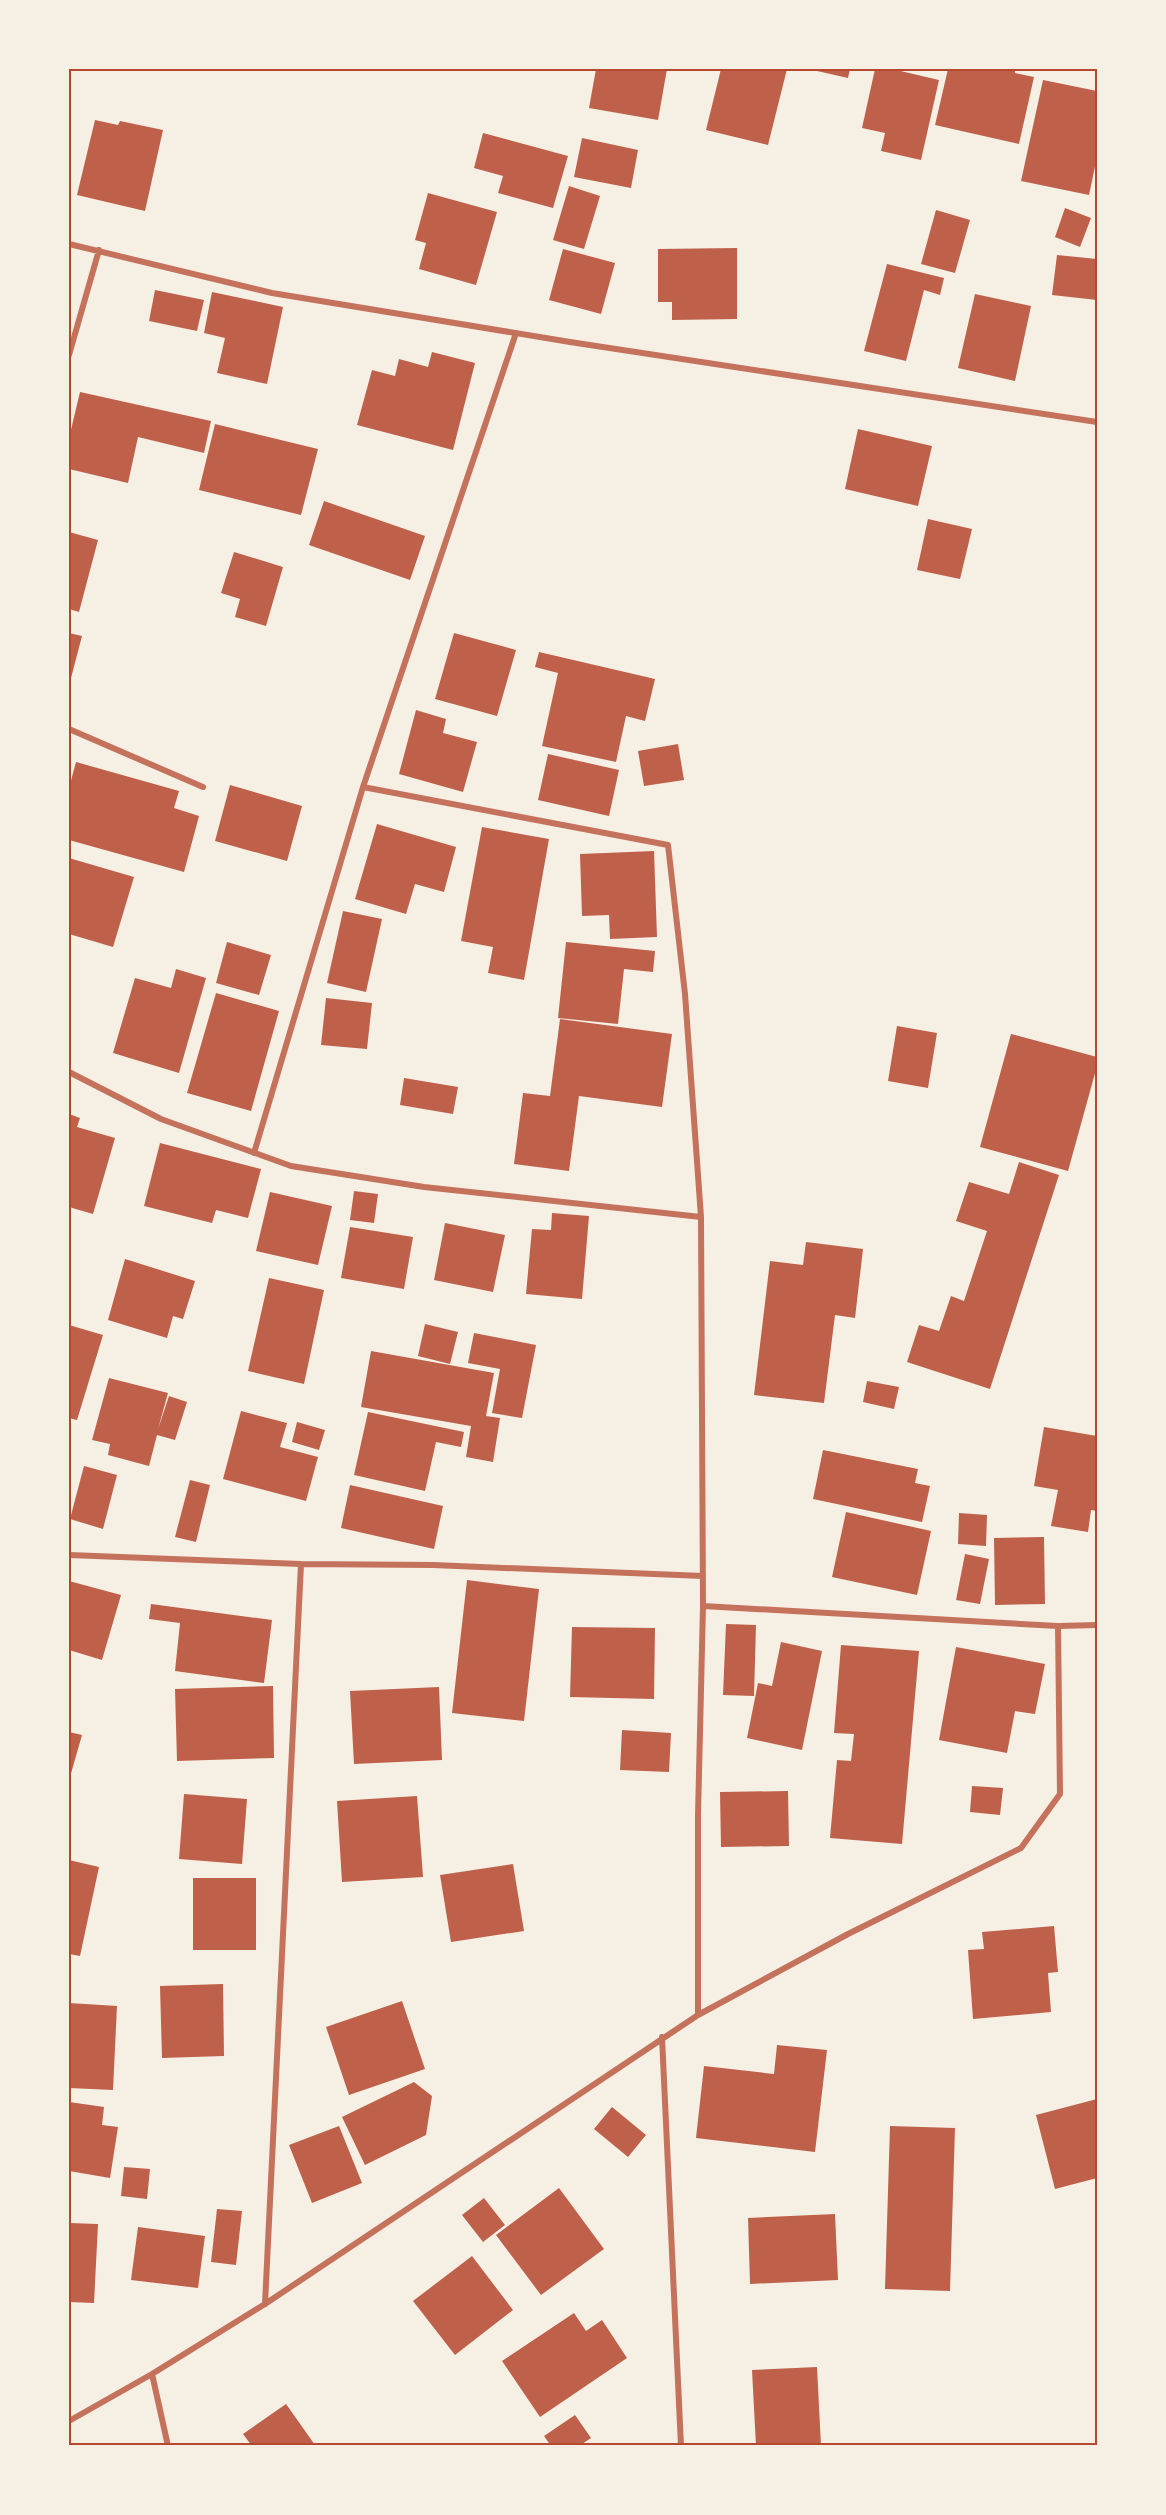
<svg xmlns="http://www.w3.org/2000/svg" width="1166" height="2515" viewBox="0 0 1166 2515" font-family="'Noto Sans',sans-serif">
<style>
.building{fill:#bf614a}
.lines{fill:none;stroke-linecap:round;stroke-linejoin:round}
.minor{stroke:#c5725c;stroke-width:6}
.neatline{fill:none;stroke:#b5482f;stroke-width:2}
</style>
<rect width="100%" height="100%" fill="#f6efe4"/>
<path class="building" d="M 596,69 L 667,69 L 658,120 L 589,108 Z
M 721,69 L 787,69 L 768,145 L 706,130 Z
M 818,69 L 850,69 L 848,78 L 817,71 Z
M 875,69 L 892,69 L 939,80 L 921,160 L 881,151 L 885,133 L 862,128 Z
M 948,69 L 1015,69 L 1015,73 L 1034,77 L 1019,144 L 935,125 Z
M 1043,80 L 1097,91 L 1097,157 L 1089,195 L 1021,181 Z
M 95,120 L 118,125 L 120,121 L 163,130 L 145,211 L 77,195 Z
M 483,133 L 568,156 L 553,208 L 498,193 L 503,176 L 474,168 Z
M 582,138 L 638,150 L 631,188 L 574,177 Z
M 569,186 L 600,196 L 584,249 L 553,240 Z
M 428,193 L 497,212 L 476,285 L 419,269 L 426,243 L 415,240 Z
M 1065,208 L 1091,218 L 1080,247 L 1055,237 Z
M 936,210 L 970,220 L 955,273 L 921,264 Z
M 737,248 L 737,319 L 672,320 L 672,302 L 658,302 L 658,249 Z
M 563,249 L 615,263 L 601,314 L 549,300 Z
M 1057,255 L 1097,259 L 1097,300 L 1052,295 Z
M 887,264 L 944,278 L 940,295 L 924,290 L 906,361 L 864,351 Z
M 155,290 L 204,300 L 197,331 L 149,321 Z
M 212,292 L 283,307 L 267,384 L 217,373 L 225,338 L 204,333 Z
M 975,294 L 1031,306 L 1015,381 L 958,368 Z
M 432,352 L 475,363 L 453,450 L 357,425 L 372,370 L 395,376 L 399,359 L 428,367 Z
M 80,392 L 211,421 L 204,453 L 138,437 L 128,483 L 69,469 L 69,438 Z
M 215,424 L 318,449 L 301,515 L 199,490 Z
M 858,429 L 932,446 L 918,506 L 845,489 Z
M 324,501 L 425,536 L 410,580 L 309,545 Z
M 928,519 L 972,529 L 960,579 L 917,570 Z
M 69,532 L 98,540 L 79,612 L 69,609 Z
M 234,552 L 283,567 L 266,626 L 235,617 L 240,599 L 221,593 Z
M 69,633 L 82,636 L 70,682 L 69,682 Z
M 454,633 L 516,650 L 497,716 L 435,699 Z
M 539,652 L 655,679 L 645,721 L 626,716 L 616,762 L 542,746 L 558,673 L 535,667 Z
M 416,710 L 446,719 L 443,733 L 477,742 L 463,792 L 399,774 Z
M 678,744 L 684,780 L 644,786 L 638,751 Z
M 548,754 L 619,770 L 609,816 L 538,800 Z
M 76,762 L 179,791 L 174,808 L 199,816 L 184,872 L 69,840 L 69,788 Z
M 230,785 L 302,806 L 287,861 L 215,841 Z
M 377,824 L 456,847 L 444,892 L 415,884 L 406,914 L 355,899 Z
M 482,827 L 549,839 L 524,980 L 488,973 L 493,947 L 461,941 Z
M 654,851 L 657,937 L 610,939 L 609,915 L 582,916 L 580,854 Z
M 69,858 L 134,877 L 113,947 L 69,934 Z
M 343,911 L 382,919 L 366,992 L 327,983 Z
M 227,942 L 271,955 L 259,995 L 216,983 Z
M 566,942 L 655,951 L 653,972 L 624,969 L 618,1024 L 558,1018 Z
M 176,969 L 206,978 L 179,1073 L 113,1053 L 135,978 L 171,988 Z
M 216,993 L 279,1011 L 251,1111 L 187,1093 Z
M 326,998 L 372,1003 L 367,1049 L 321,1045 Z
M 560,1019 L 672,1034 L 662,1107 L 579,1096 L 569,1171 L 514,1164 L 523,1093 L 550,1096 Z
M 897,1026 L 937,1033 L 928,1088 L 888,1081 Z
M 1011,1034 L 1097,1057 L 1097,1066 L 1068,1171 L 980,1147 Z
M 404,1078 L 458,1087 L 453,1114 L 400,1105 Z
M 69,1114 L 80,1118 L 77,1127 L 115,1138 L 93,1214 L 69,1207 Z
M 160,1143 L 261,1169 L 248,1218 L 216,1210 L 212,1223 L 144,1206 Z
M 1019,1162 L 1059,1175 L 990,1389 L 907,1362 L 919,1325 L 939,1331 L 951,1296 L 964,1301 L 987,1231 L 956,1221 L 969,1182 L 1009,1194 Z
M 354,1191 L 378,1194 L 374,1223 L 350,1220 Z
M 270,1192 L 332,1206 L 318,1265 L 256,1251 Z
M 552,1213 L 589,1216 L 582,1299 L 526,1294 L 532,1229 L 551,1230 Z
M 445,1223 L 505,1235 L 493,1292 L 434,1280 Z
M 350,1227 L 413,1237 L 404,1289 L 341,1278 Z
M 806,1242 L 863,1249 L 855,1318 L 835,1315 L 824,1403 L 754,1395 L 770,1261 L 803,1265 Z
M 125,1259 L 195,1281 L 183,1319 L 173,1316 L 167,1338 L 108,1320 Z
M 269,1278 L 324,1290 L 304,1384 L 248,1371 Z
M 425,1324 L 458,1332 L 450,1364 L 418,1356 Z
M 69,1325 L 103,1335 L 77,1420 L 69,1418 Z
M 474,1333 L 536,1345 L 522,1418 L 492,1413 L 500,1369 L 468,1363 Z
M 371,1351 L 494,1373 L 486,1416 L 500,1418 L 493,1462 L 466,1457 L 471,1426 L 361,1407 Z
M 109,1378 L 168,1393 L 158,1429 L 169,1396 L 187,1402 L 175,1440 L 157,1435 L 149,1466 L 108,1455 L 110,1444 L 92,1440 Z
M 867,1381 L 899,1387 L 894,1409 L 863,1402 Z
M 241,1411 L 287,1423 L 280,1447 L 318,1457 L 306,1501 L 223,1479 Z
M 368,1412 L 464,1432 L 461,1447 L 436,1442 L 425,1491 L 354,1475 Z
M 297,1422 L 325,1430 L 319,1450 L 292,1442 Z
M 1044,1427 L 1097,1436 L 1097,1511 L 1091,1510 L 1088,1532 L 1051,1526 L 1058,1490 L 1034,1486 Z
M 823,1450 L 918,1469 L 915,1483 L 930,1486 L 922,1522 L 813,1499 Z
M 84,1466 L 117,1475 L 103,1529 L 70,1519 Z
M 190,1480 L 210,1485 L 196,1542 L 175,1537 Z
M 350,1485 L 443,1506 L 434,1549 L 341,1528 Z
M 846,1512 L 931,1531 L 917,1595 L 832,1577 Z
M 959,1513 L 987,1515 L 986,1546 L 958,1544 Z
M 1044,1537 L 1045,1604 L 995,1605 L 994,1538 Z
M 965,1554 L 989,1559 L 980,1604 L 956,1600 Z
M 467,1580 L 539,1589 L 524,1721 L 452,1713 Z
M 69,1581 L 121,1595 L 102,1660 L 69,1650 Z
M 151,1604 L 272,1620 L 264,1683 L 175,1671 L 180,1623 L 149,1619 Z
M 726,1624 L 756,1625 L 754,1696 L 723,1695 Z
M 572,1627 L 655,1628 L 654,1699 L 570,1697 Z
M 781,1642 L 822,1651 L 802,1750 L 747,1738 L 758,1683 L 772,1686 Z
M 841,1645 L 919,1651 L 902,1844 L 830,1838 L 837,1760 L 851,1761 L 854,1734 L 834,1733 Z
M 956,1647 L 1045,1664 L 1035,1714 L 1015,1711 L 1007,1753 L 939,1740 Z
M 273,1686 L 274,1758 L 177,1761 L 175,1689 Z
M 439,1687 L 442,1760 L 354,1764 L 350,1691 Z
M 622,1730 L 671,1733 L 669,1772 L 620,1770 Z
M 69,1732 L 82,1735 L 70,1777 L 69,1777 Z
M 972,1786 L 1003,1788 L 1000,1815 L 970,1812 Z
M 788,1791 L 789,1846 L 721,1847 L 720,1792 Z
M 184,1794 L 247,1799 L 242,1864 L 179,1859 Z
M 417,1796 L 423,1877 L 342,1882 L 337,1801 Z
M 69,1860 L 99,1867 L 80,1956 L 69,1954 Z
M 513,1864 L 524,1931 L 451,1942 L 440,1875 Z
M 193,1878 L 256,1878 L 256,1950 L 193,1950 Z
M 1054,1926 L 1058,1972 L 1048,1973 L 1051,2012 L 973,2019 L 968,1950 L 984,1949 L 982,1932 Z
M 223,1984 L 224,2056 L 162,2058 L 160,1986 Z
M 402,2001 L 425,2069 L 349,2095 L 326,2027 Z
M 69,2003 L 117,2006 L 113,2090 L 69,2088 Z
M 777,2045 L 827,2050 L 815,2152 L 696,2138 L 704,2066 L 774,2074 Z
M 414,2082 L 432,2096 L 426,2135 L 365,2165 L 342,2117 Z
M 1097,2099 L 1097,2178 L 1055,2189 L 1036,2115 Z
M 69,2102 L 104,2107 L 102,2125 L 118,2127 L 110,2178 L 69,2171 Z
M 612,2107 L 646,2135 L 628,2157 L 594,2129 Z
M 339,2126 L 362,2183 L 312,2203 L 289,2145 Z
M 890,2126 L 955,2128 L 950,2291 L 885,2289 Z
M 124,2167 L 150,2169 L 147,2199 L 121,2196 Z
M 559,2188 L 604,2249 L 541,2295 L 496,2235 Z
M 484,2198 L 505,2225 L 483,2242 L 462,2215 Z
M 217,2209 L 242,2211 L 236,2265 L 211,2262 Z
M 835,2214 L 838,2280 L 750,2284 L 748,2218 Z
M 69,2223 L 98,2224 L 94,2303 L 69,2302 Z
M 138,2227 L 205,2236 L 198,2288 L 131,2280 Z
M 472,2256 L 513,2310 L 455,2355 L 413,2301 Z
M 574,2313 L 586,2331 L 602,2320 L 627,2358 L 540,2417 L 502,2361 Z
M 817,2367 L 821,2446 L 756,2446 L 752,2370 Z
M 286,2404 L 315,2445 L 252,2446 L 243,2434 Z
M 575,2415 L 591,2438 L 579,2446 L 551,2446 L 544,2436 Z"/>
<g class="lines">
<path class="minor" d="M 69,244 L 272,293 L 570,342 L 1097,422
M 69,355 L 99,250
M 69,729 L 203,787
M 363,787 L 668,845 L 685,994 L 701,1217 L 703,1606 L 698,1815 L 698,2015
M 69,1072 L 161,1119 L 291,1166 L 424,1187 L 701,1217
M 254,1153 L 363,787 L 516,333
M 69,1555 L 301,1564 L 433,1565 L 703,1576
M 703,1606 L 1058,1626
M 662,2037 L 681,2446
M 265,2304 L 301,1564
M 152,2374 L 168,2446
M 69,2421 L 152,2374 L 265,2304 L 698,2015 L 848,1934 L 1021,1848 L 1060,1794 L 1058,1626 L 1097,1625"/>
</g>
<rect width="1166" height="2515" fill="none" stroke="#f6efe4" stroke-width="141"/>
<rect x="70" y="70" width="1026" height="2374" class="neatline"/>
</svg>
